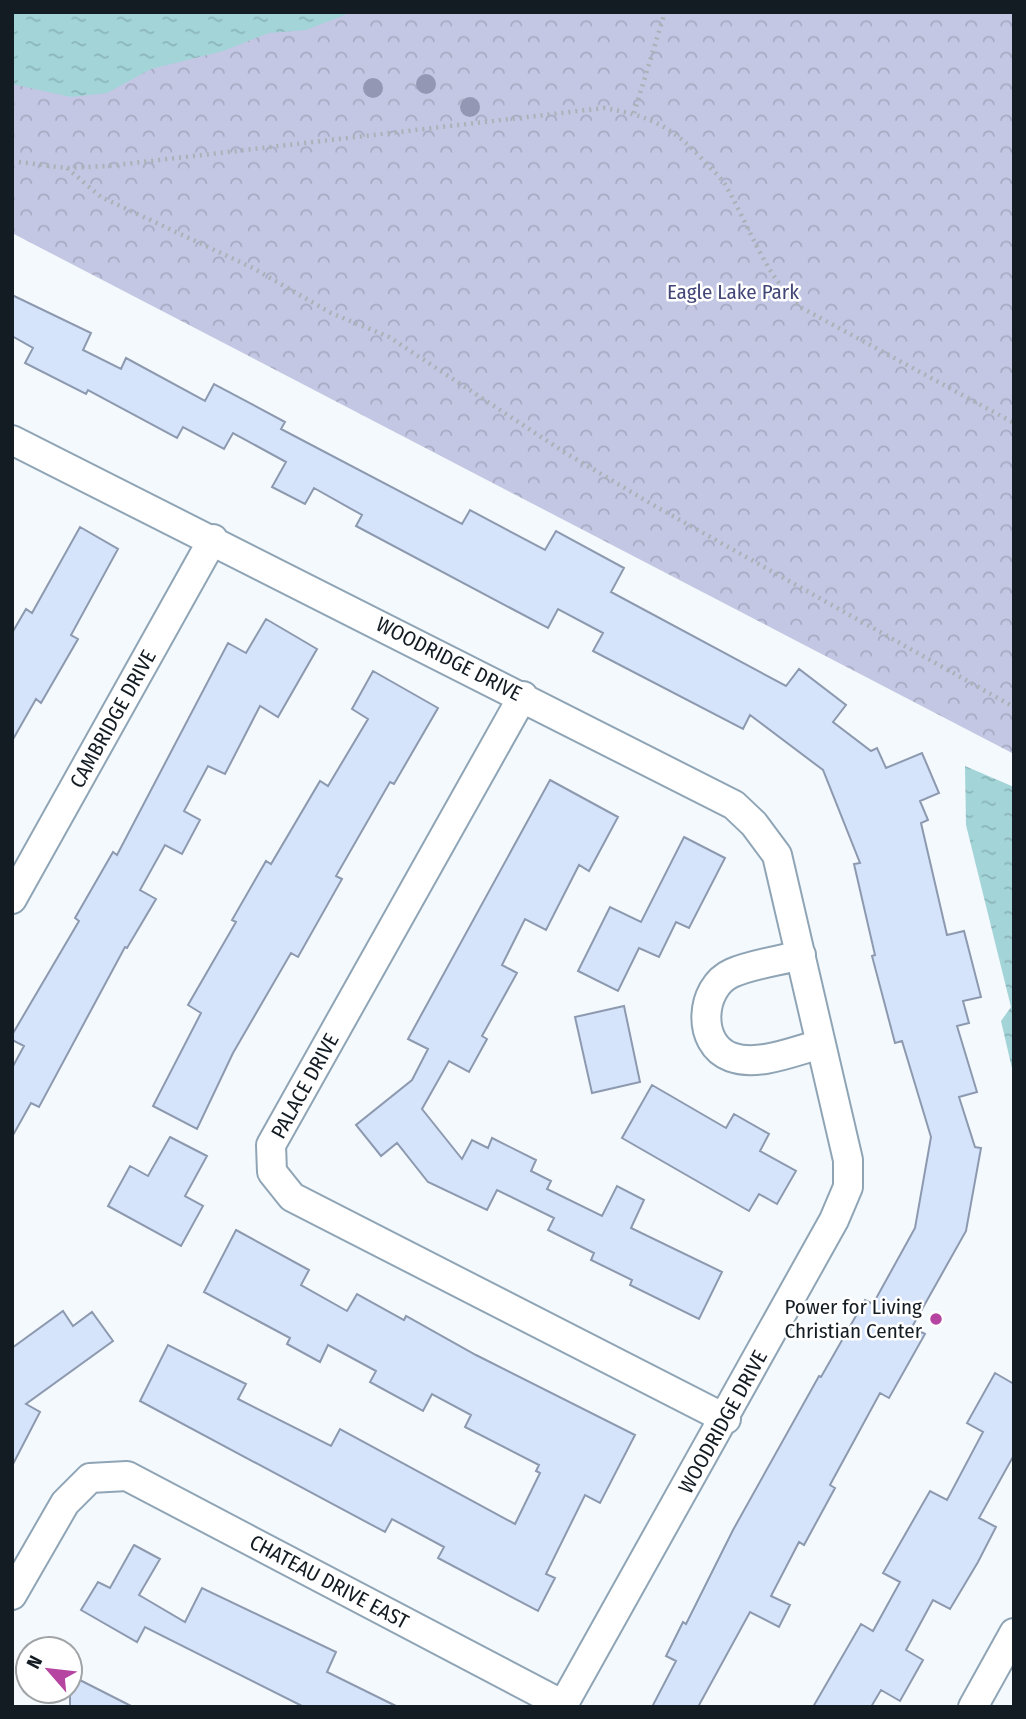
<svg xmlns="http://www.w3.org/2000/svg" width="1026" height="1719" viewBox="0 0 1026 1719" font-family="'Fira Sans Condensed',sans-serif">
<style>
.park{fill:url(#park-crowns)}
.water{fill:url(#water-ripples)}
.building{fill:#d6e4fb;stroke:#8c99af;stroke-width:2}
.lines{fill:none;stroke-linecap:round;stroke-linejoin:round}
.street-casing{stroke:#8fa5b6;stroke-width:32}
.path{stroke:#abb1b6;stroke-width:4.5;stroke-dasharray:2 5;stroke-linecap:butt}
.street{stroke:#fff;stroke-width:28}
.tree{fill:#9397b4}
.poi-dot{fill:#b645a2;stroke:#fff;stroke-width:2.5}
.labels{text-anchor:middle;stroke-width:5;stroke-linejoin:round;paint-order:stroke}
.park-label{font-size:21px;fill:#434778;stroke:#fff}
.street-label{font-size:21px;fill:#141c23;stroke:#fff}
.poi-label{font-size:21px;fill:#141c23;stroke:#fff;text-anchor:end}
</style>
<defs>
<pattern id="park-crowns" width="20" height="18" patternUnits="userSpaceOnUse" patternTransform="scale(1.75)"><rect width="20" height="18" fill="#c3c7e3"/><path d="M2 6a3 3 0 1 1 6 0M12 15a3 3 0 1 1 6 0" fill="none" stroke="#a7aac2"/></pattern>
<pattern id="water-ripples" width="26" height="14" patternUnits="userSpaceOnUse" patternTransform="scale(1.75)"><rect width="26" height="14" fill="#a2d4d8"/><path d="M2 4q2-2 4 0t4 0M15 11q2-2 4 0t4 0" fill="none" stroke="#8bb5b9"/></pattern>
</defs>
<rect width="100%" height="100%" fill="#f4f9fd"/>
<path class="park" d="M 12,12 L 1014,12 L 1014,754 L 12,233 Z"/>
<path class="water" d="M 12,12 L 352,12 L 306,30 L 269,33 L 223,51 L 151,69 L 107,93 L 71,97 L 12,84 Z
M 965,766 L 1014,787 L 1014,1077 L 1001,1021 L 1011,1007 L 966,825 Z"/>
<path class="building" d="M 12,295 L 91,333 L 83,350 L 121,369 L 126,358 L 205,401 L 214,384 L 285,422 L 281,429 L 462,524 L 470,510 L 545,550 L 556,531 L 624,568 L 611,592 L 786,686 L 799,669 L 846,705 L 833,722 L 871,751 L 877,748 L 886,768 L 922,753 L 939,793 L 920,801 L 928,820 L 921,823 L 947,935 L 964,931 L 981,997 L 963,1001 L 969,1023 L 957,1026 L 977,1092 L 959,1097 L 975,1147 L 981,1148 L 966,1231 L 912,1327 L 925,1334 L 889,1398 L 880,1393 L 830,1485 L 835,1488 L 804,1545 L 799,1542 L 771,1596 L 790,1605 L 779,1627 L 750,1612 L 698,1707 L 652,1707 L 676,1661 L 666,1656 L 683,1622 L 686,1624 L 733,1530 L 819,1376 L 821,1377 L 865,1300 L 873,1304 L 915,1228 L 931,1137 L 902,1041 L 895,1043 L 872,956 L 875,955 L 854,864 L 860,863 L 823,770 L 750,715 L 743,729 L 593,651 L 603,633 L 558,609 L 548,628 L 356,526 L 362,515 L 314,488 L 305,504 L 272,487 L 286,462 L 233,433 L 224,449 L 183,427 L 177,438 L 88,390 L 86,394 L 25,363 L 33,348 L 12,336 Z
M 80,527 L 118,549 L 71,635 L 78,639 L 41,703 L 36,699 L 12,741 L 12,633 L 26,609 L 32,613 Z
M 266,619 L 317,649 L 278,717 L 260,706 L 225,774 L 208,766 L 184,811 L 200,820 L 182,854 L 165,845 L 140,890 L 156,899 L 127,948 L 125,947 L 39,1107 L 31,1103 L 12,1137 L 12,1068 L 24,1046 L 12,1040 L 12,1035 L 79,921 L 75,918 L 113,852 L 117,855 L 228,643 L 246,653 Z
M 373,671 L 438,708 L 394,784 L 390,782 L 336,876 L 342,879 L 298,957 L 291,953 L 233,1053 L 197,1129 L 153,1106 L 201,1013 L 188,1005 L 236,922 L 232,920 L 266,861 L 271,864 L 320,781 L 328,786 L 368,719 L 352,709 Z
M 550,780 L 618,817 L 589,871 L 579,865 L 546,930 L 525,919 L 502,965 L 517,973 L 482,1036 L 487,1039 L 469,1072 L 449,1061 L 422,1109 L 462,1159 L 472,1140 L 488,1148 L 492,1138 L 536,1160 L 531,1171 L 551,1181 L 547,1189 L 602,1216 L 617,1186 L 644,1200 L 631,1228 L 722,1272 L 699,1319 L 630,1285 L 632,1280 L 591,1260 L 594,1253 L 548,1230 L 554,1218 L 497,1190 L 487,1210 L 428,1182 L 397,1143 L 381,1156 L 356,1125 L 412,1080 L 428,1049 L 408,1039 Z
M 684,837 L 725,858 L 689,928 L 676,922 L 659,957 L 639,948 L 618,991 L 578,971 L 610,907 L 641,922 Z
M 624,1006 L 640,1082 L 592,1093 L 575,1017 Z
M 652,1085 L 726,1128 L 734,1114 L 769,1134 L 760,1151 L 796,1171 L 777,1204 L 759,1194 L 749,1211 L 622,1138 Z
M 170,1137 L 207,1156 L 185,1196 L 203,1206 L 181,1246 L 108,1206 L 130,1166 L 148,1176 Z
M 236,1230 L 309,1270 L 301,1285 L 347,1311 L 357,1294 L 404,1320 L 406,1316 L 476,1355 L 635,1435 L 600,1503 L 585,1495 L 546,1574 L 555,1578 L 538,1611 L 438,1558 L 444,1547 L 392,1519 L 385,1532 L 140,1401 L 168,1345 L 246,1384 L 238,1399 L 331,1446 L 340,1429 L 515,1524 L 540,1473 L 536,1471 L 539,1465 L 465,1427 L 471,1415 L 432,1394 L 423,1411 L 370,1382 L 376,1371 L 328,1345 L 320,1362 L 287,1344 L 290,1338 L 204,1292 Z
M 63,1311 L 73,1326 L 92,1312 L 113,1341 L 26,1404 L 40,1412 L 12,1466 L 12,1348 Z
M 995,1373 L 1014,1384 L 1014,1455 L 979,1518 L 996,1527 L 978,1562 L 950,1609 L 933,1600 L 906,1650 L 923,1660 L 900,1701 L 881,1690 L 871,1707 L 813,1707 L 861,1624 L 873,1631 L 900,1582 L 883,1573 L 930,1491 L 947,1500 L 983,1432 L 967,1423 Z
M 134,1545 L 160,1559 L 139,1595 L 185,1622 L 202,1588 L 336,1652 L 327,1672 L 398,1707 L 304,1707 L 145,1627 L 137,1642 L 81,1610 L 98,1582 L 110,1588 Z
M 70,1675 L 133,1707 L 70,1707 Z"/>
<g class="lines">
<g class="street-casing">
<path id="street" d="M 12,440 L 734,805 L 754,824 L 777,855 L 848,1160 L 848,1187 L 834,1220 L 562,1707
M 523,696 L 271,1145 L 272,1172 L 292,1197 L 726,1419
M 12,899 L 213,539
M 801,955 C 779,961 753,964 732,973 C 700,987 696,1044 731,1057 C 758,1067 794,1051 821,1044
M 12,1595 L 65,1503 L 90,1478 L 127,1476 L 563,1705
M 973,1707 L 1014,1633"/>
</g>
<path class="path" d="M 634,113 L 665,12
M 12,161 L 66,168 L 108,166 L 604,108 C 651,116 673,127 705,162 C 712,170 721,177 726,186 C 751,229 764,275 802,308 L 1014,423
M 67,168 L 101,197 L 253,268 L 331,313 L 389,337 L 564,452 L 655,506 L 1014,707"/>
<use href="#street" class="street"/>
</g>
<g class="tree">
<circle cx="426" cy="84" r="10"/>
<circle cx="373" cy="88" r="10"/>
<circle cx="470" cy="107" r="10"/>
</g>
<circle class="poi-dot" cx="936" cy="1319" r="7"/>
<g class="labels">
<g class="park-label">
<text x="733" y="299">Eagle Lake Park</text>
</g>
<g class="street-label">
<text transform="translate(449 659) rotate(27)" y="7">WOODRIDGE DRIVE</text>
<text transform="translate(113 719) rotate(-61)" y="7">CAMBRIDGE DRIVE</text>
<text transform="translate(305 1086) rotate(-61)" y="7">PALACE DRIVE</text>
<text transform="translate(723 1422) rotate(-61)" y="7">WOODRIDGE DRIVE</text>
<text transform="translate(329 1582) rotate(28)" y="7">CHATEAU DRIVE EAST</text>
</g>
<g class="poi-label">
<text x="922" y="1314">Power for Living<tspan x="922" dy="24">Christian Center</tspan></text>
</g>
</g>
<rect width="1026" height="1719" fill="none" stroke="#141c23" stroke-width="28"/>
<g transform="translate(49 1670) rotate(298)"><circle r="33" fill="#ffffff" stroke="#a1a4a7" stroke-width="2"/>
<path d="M0-5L12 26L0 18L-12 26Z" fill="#b645a2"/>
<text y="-10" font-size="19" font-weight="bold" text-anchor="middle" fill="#141c23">N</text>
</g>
</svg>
